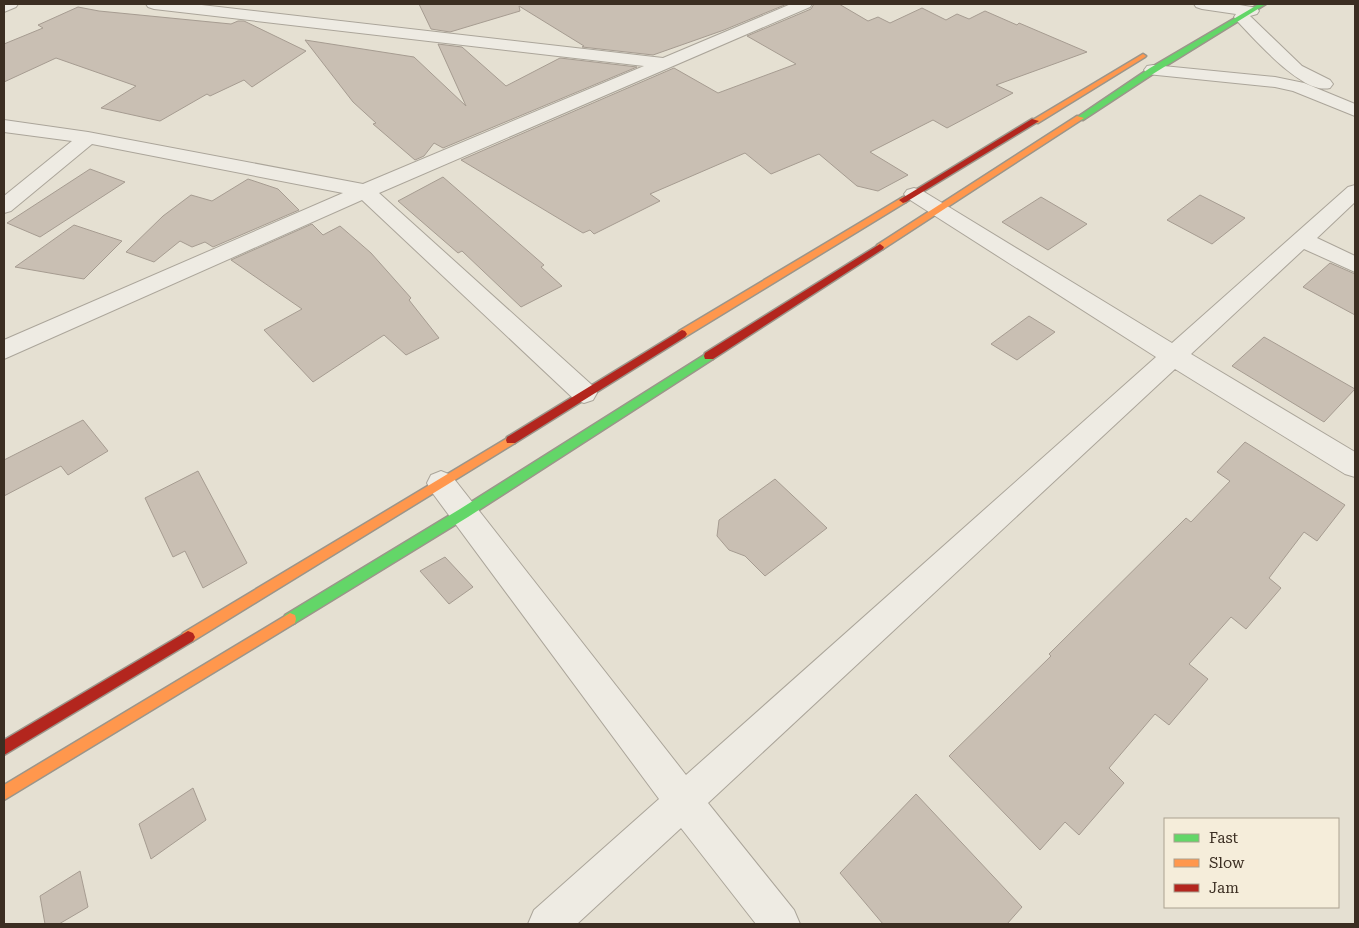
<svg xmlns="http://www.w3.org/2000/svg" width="1359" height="928" viewBox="0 0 1359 928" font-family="'Roboto Serif',serif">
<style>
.building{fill:#c9bfb3;stroke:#a69c91}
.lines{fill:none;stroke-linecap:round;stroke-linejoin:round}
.street-casing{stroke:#aba59a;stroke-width:2}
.fast-casing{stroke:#9b958a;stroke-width:3}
.slow-casing{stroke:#9b958a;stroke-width:3}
.jam-casing{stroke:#9b958a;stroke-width:3}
.street{fill:#eeebe3;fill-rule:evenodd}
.fast{fill:#63d668;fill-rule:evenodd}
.slow{fill:#ff974d;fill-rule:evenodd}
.jam{fill:#b3261e;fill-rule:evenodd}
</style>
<rect width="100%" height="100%" fill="#e5e0d2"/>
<path class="building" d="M 419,4 L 787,4 L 724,30 L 653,55 L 582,47 L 584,46 L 519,6 L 520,11 L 450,32 L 431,29 Z
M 814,4 L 839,4 L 868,21 L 878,17 L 890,23 L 922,8 L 946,20 L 957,14 L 969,19 L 985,11 L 1017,25 L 1019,23 L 1087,52 L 996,85 L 1013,93 L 947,128 L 933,120 L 870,152 L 908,175 L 878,191 L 857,186 L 819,154 L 771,174 L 745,153 L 650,194 L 660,201 L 594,234 L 590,230 L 583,233 L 461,160 L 674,68 L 718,93 L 796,64 L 747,36 L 811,9 Z
M 78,7 L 99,11 L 231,24 L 238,21 L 244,21 L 306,51 L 252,87 L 244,80 L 210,96 L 207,94 L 160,121 L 101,108 L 136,86 L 56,58 L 4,82 L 4,44 L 43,28 L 38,25 Z
M 305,40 L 414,57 L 466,106 L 438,44 L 462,47 L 506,86 L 560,58 L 637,67 L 443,148 L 434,143 L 424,156 L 415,160 L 373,124 L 376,123 L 353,102 Z
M 90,169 L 125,182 L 40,237 L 7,223 Z
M 443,177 L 544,265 L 541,267 L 562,286 L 521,307 L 462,251 L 458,253 L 398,201 Z
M 248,179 L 278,189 L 299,210 L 213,247 L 205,242 L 192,247 L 180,241 L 154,262 L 126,252 L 163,216 L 191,195 L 212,201 Z
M 1200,195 L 1245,218 L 1212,244 L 1167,220 Z
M 1041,197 L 1087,224 L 1048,250 L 1002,222 Z
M 312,224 L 323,235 L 340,226 L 371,253 L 411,298 L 409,300 L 439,338 L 406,355 L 384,335 L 313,382 L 264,330 L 302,309 L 231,260 Z
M 74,225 L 122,241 L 84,279 L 15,267 Z
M 1330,263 L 1355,274 L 1355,315 L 1303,287 Z
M 1029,316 L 1055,332 L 1017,360 L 991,344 Z
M 1264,337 L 1355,389 L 1324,422 L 1232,366 Z
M 83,420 L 108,451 L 68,475 L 61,466 L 4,496 L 4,460 Z
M 1245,442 L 1345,505 L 1317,541 L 1304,532 L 1269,578 L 1281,588 L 1246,629 L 1231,617 L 1189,664 L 1208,679 L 1169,725 L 1155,714 L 1109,768 L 1124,783 L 1079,835 L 1065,822 L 1040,850 L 949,756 L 1051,656 L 1049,654 L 1186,518 L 1191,522 L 1230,481 L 1217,472 Z
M 198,471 L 247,563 L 203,588 L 185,551 L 173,557 L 145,498 Z
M 775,479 L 827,528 L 765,576 L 745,556 L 729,550 L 717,536 L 719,520 Z
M 445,557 L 473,587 L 449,604 L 420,571 Z
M 193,788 L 206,820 L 151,859 L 139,824 Z
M 916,794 L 1022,907 L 1007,924 L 883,924 L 840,873 Z
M 80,871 L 88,907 L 59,924 L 45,924 L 40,896 Z"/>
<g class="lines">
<g class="street-casing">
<path id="street" d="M 4,4 L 18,4 L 16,7 L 4,12 Z
M 146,4 L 193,4 L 663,58 L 791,4 L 812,4 L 810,7 L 379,193 L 593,386 L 597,393 L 593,400 L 584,403 L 575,400 L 362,200 L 4,359 L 4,340 L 343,193 L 92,144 L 11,211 L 4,213 L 4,196 L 72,141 L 4,132 L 4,120 L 88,132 L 363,184 L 644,66 L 154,9 L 148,7 Z
M 1194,4 L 1234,4 L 1257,8 L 1259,11 L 1257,14 L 1250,16 L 1302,66 L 1330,80 L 1333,84 L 1330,88 C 1302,95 1255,39 1236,20 L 1234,17 L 1236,14 L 1202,9 L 1196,7 Z
M 1153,65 L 1275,77 L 1304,83 L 1355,104 L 1355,116 L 1293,91 L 1275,87 L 1147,74 L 1144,70 L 1147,66 Z
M 1355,185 L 1355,202 L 1317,238 L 1355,256 L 1355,272 L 1304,249 L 1191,354 L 1355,452 L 1355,477 L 1345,474 L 1175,369 L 708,803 L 794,910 L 800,924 L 756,924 L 681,828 L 577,924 L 528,924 L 534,910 L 659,799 L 431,491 L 427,483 L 431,475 L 441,471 L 451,475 L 686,775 L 1156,357 L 907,198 L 904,194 L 907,190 L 914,188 L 921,190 L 1172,343 L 1348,187 Z"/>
</g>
<g class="fast-casing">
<path id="fast" d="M 1259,4 L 1266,4 L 1156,72 L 1083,120 L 1076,118 L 1150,68 Z
M 709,352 L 714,356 L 713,359 L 468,517 L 295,623 L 290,625 L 285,623 L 284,619 L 285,615 L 460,509 Z"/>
</g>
<g class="slow-casing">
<path id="slow" d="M 1143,54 L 1146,56 L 1145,57 L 1038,123 L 1031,121 Z
M 1077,116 L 1084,118 L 883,249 L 877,249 L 877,245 Z
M 903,197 L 907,200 L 906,202 L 685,337 L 679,337 L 677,334 L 679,331 Z
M 511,436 L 515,437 L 516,440 L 515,443 L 193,641 L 188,643 L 183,641 L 181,637 L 183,633 Z
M 290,613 L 295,615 L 296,619 L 295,623 L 4,800 L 4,785 Z"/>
</g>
<g class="jam-casing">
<path id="jam" d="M 1032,119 L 1039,121 L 906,202 L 903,203 L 899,200 Z
M 880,244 L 884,247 L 883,249 L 713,359 L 705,359 L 704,356 L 705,353 Z
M 682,330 L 685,331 L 687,334 L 685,337 L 515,443 L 507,443 L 506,440 L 507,437 Z
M 188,631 L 193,633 L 195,637 L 193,641 L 4,755 L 4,740 Z"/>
</g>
<use href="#street" class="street"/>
<use href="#fast" class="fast"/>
<use href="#slow" class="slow"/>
<use href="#jam" class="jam"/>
</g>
<rect width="1359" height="928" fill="none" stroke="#3b2e22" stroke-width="10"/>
<rect x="1164" y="818" width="175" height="90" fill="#f5edda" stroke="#aba190"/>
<rect x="1174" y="834" width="25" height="8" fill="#63d668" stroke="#aba190"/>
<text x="1209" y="843" font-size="15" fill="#3b2e22">Fast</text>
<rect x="1174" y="859" width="25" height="8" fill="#ff974d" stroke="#aba190"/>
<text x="1209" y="868" font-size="15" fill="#3b2e22">Slow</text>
<rect x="1174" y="884" width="25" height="8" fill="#b3261e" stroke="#aba190"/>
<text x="1209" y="893" font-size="15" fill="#3b2e22">Jam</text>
</svg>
